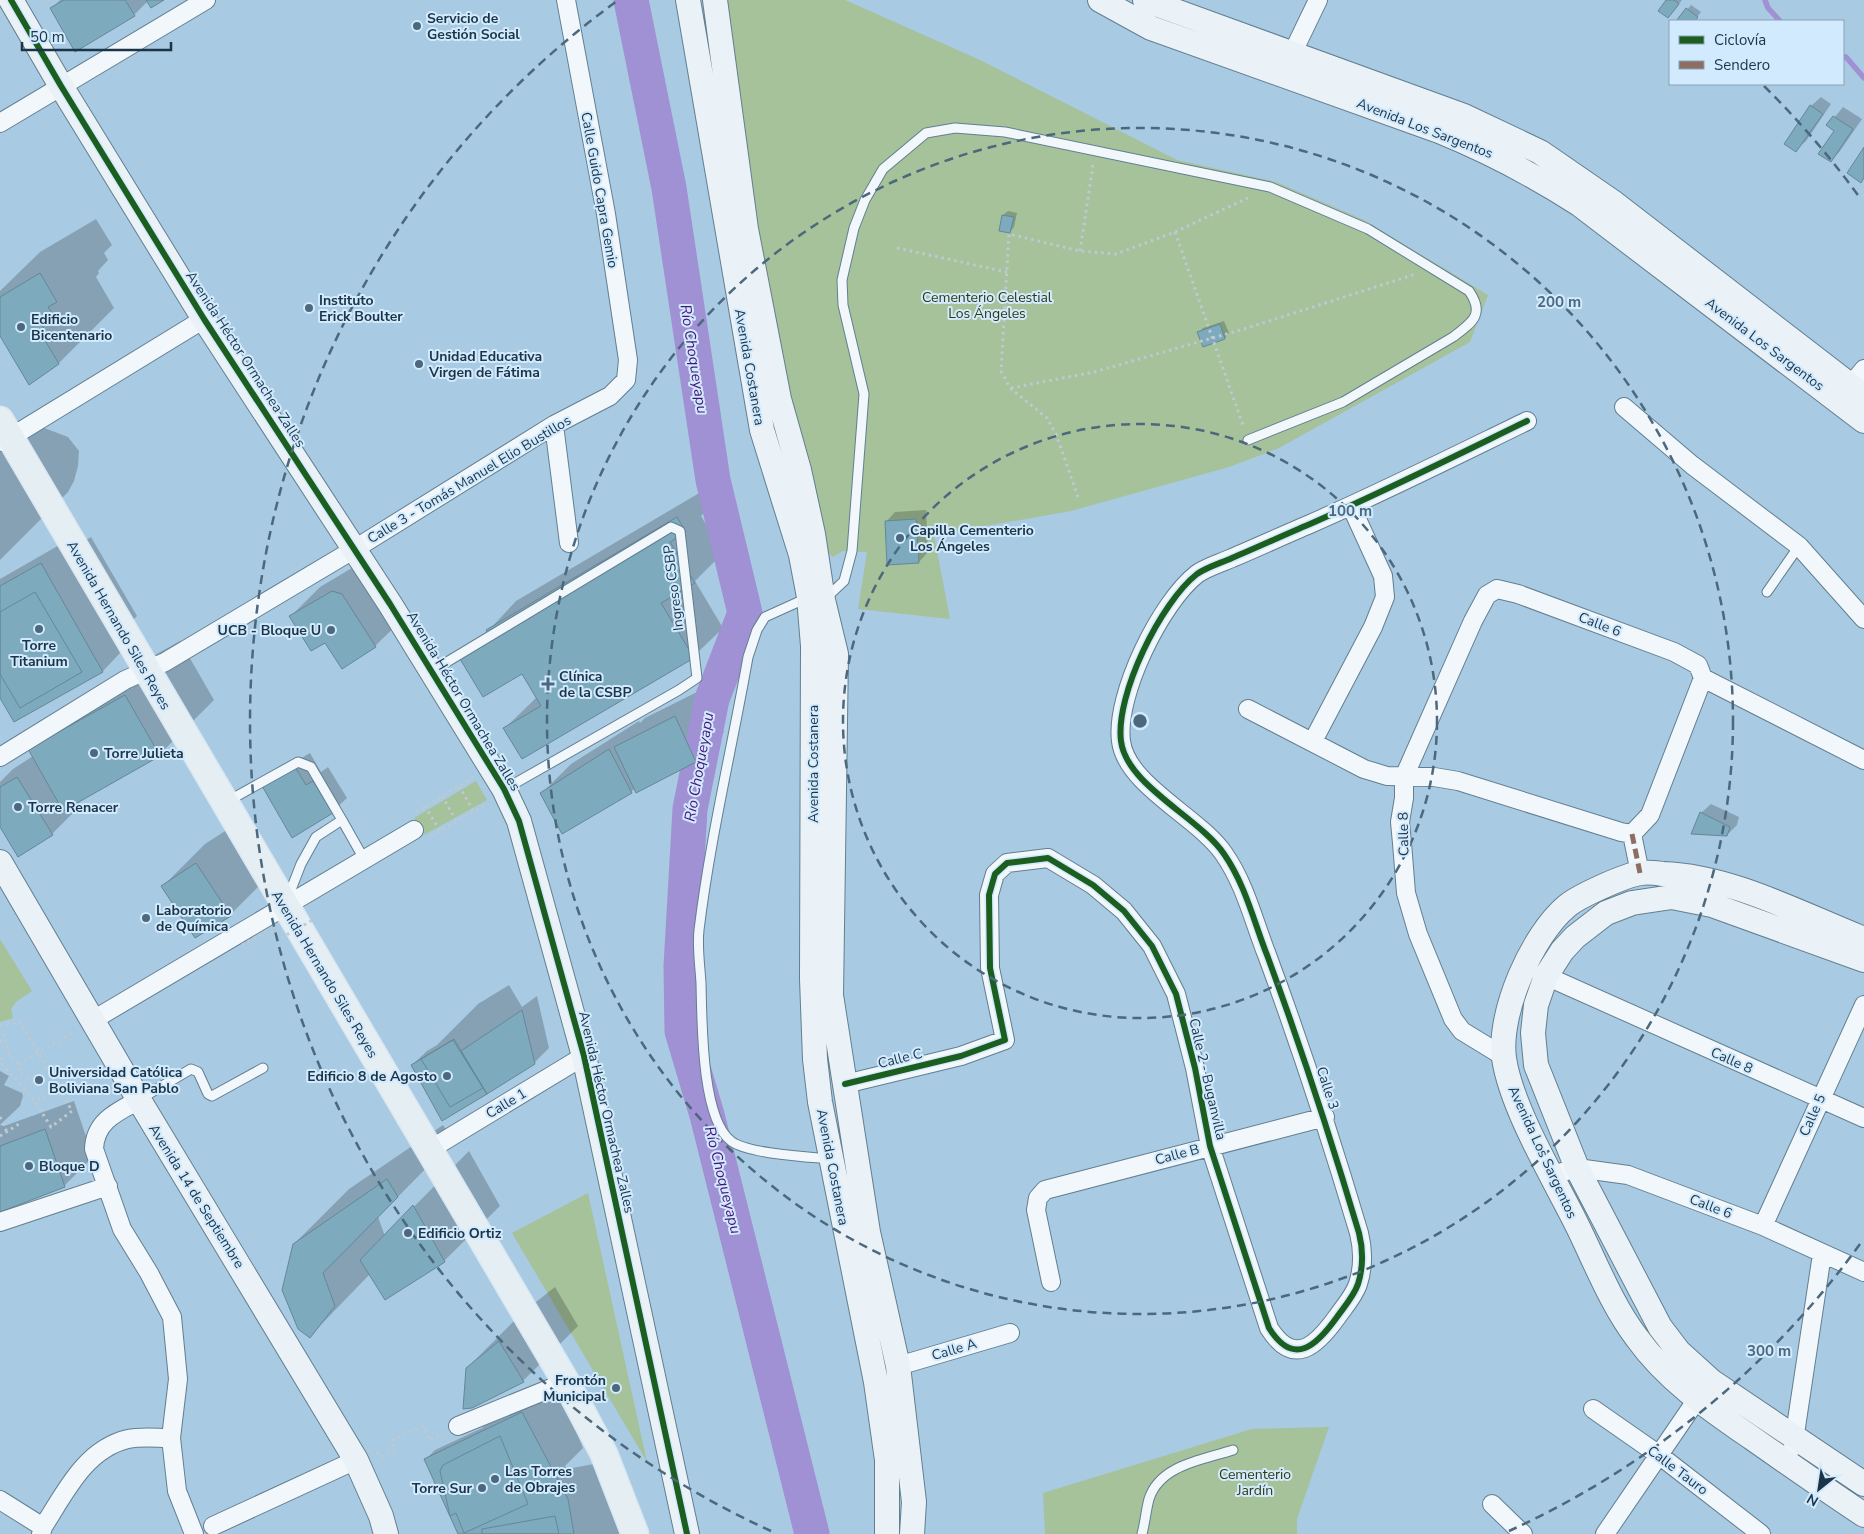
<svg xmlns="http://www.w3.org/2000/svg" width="1864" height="1534" viewBox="0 0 1864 1534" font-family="'Nunito Sans',sans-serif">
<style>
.green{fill:#a5c29a}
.shadow{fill:#0003}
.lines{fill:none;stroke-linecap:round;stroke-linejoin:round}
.stream{stroke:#a091d4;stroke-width:5.5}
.river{stroke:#a091d4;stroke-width:35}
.building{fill:#7eaabd;stroke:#648898}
.lane-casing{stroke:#627f91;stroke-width:11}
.street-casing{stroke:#627f91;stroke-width:20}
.secondary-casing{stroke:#627f91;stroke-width:26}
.primary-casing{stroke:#d8e7f2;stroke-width:29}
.path{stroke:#bfc9d1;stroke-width:3;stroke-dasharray:2.5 4;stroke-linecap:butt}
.lane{stroke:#f2f7fb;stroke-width:9}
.street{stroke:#f2f7fb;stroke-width:18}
.secondary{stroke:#ebf2f7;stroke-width:24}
.primary{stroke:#e5eef3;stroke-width:26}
.path-bridge{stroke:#bfc9d1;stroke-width:3;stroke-dasharray:2.5 4;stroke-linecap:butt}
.quiet{stroke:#8d6e63;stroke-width:5;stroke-dasharray:10 5;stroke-linecap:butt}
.cycleway-casing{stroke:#d2eafd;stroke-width:9}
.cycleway{stroke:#1b5e20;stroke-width:6}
.ring{fill:none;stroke:#4c687d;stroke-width:2.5;stroke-dasharray:9 6}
.poi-dot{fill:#4c687d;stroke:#d2eafd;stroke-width:2}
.labels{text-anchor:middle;stroke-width:4;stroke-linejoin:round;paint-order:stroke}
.poi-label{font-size:14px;font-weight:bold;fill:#1b3447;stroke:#d2eafd;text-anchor:start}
.street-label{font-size:14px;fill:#1b3447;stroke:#d2eafd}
.park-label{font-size:14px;fill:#2f3911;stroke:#d2eafd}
.water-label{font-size:15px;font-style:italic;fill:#481379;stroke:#d2eafd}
.centre{fill:#4c687d;stroke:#d2eafd;stroke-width:2.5}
.ring-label{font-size:15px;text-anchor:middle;font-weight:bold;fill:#4c687d;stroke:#d2eafd;stroke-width:4;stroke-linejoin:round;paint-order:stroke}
</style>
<rect width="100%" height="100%" fill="#a8cae2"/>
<path class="green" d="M 725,0 L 845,0 L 980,60 L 1177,160 L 1276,182 L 1364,220 L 1488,295 L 1470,342 L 1279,448 L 1229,467 L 1071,511 L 934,535 L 950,619 L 858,609 L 867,552 L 843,551 L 833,557 L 824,548 L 777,373 Z
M 476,781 L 487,800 L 424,835 L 414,818 Z
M 0,939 L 32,991 L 16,1002 L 11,1009 L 13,1018 L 0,1022 Z
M 588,1193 L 647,1462 L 512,1233 Z
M 1329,1427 L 1297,1519 L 1297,1534 L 1045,1534 L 1043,1493 L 1252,1429 Z"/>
<path class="shadow" d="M 60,0 L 161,0 L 148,1 L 134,15 L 51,9 Z
M 1668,0 L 1682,0 L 1673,12 Z
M 1691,5 L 1701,12 L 1694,21 L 1678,21 Z
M 1821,97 L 1831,104 L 1806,141 L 1796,150 L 1811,106 Z
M 1843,107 L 1862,119 L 1840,151 L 1831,161 L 1836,130 L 1828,125 Z
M 1008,211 L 1017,213 L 1014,227 L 1010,232 L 1003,215 Z
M 96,219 L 112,245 L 104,253 L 108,260 L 98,271 L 99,273 L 96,277 L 114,308 L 59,363 L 30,383 L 0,333 L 0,291 L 40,252 Z
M 1224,321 L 1229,333 L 1225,338 L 1204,346 L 1199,333 L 1203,328 Z
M 39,426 L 68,437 L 79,451 L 78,466 L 74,481 L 68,492 L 0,560 L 0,445 Z
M 706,489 L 714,502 L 701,516 L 723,553 L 695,581 L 723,628 L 693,657 L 505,728 L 537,697 L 522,672 L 462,659 L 516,601 Z
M 926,510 L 928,552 L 919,562 L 886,522 L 895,512 Z
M 91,537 L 137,616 L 115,638 L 122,651 L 103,671 L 14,721 L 0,696 L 0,579 L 61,544 L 66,552 Z
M 362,562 L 405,617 L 375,646 L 291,616 L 320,587 Z
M 180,641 L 214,700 L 159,755 L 78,800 L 81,805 L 52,834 L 0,824 L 0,782 L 13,769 L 33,756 L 29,750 L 85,694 Z
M 705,688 L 724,732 L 695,761 L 635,788 L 631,792 L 542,793 L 571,764 L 639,721 L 640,723 L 645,718 Z
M 310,753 L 321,772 L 328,767 L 347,798 L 332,812 L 278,772 Z
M 1711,804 L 1739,817 L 1737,825 L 1727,835 L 1701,813 Z
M 239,822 L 272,873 L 230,915 L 163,886 L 205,844 Z
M 509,985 L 522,1007 L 537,996 L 549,1048 L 534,1063 L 412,1065 L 427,1051 L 437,1045 L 478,1004 Z
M 0,1071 L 9,1076 L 4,1085 L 22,1093 L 23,1096 L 20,1106 L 0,1125 L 4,1126 L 74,1101 L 93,1157 L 64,1186 L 0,1210 Z
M 443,1125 L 453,1141 L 378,1217 L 385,1236 L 469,1151 L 500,1206 L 444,1261 L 370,1274 L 310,1336 L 294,1244 L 349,1189 Z
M 555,1287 L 578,1326 L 523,1381 L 467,1368 L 522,1313 Z
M 556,1382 L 583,1448 L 565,1466 L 567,1469 L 610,1461 L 623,1530 L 619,1534 L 459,1534 L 425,1460 L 435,1450 L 482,1428 L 499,1410 Z"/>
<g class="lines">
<path class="stream" d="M 1765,0 L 1768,8 L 1780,21
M 1843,57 L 1846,57 L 1864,78"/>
<path class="river" d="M 631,0 L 669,188 L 713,480 L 745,613 L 712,699 L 690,809 L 681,966 L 682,1031 L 707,1115 L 812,1534"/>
</g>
<path class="building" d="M 64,0 L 125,0 L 135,16 L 75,52 L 50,8 Z
M 146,0 L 164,0 L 151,8 Z
M 1666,0 L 1674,0 L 1679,4 L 1668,18 L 1658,11 Z
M 1686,8 L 1698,17 L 1695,21 L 1676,21 Z
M 1810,105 L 1823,114 L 1796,152 L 1784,144 Z
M 1833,116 L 1853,129 L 1831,162 L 1818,154 L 1834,131 L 1826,125 Z
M 1864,147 L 1864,178 L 1861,183 L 1847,173 Z
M 1002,215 L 1014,217 L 1010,233 L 999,231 Z
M 40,273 L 57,302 L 48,307 L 54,316 L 41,324 L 45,330 L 40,332 L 59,364 L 29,385 L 0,336 L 0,297 Z
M 1220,324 L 1225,339 L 1203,347 L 1197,332 Z
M 677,517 L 686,532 L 670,542 L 695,583 L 661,603 L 694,658 L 522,759 L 503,728 L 541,706 L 522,674 L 483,697 L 460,659 L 492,640 L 486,630 Z
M 916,519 L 919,563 L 887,565 L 885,521 Z
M 41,563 L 103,672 L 14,722 L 0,698 L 0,586 Z
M 332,591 L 342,594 L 376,647 L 342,669 L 325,643 L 311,651 L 289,616 Z
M 35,592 L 82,672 L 20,708 L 0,674 L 0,612 Z
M 125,695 L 160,756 L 63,811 L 28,749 Z
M 675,716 L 696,762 L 636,793 L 614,747 Z
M 609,749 L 632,793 L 562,834 L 540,793 Z
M 295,767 L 306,785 L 313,781 L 333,813 L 292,838 L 262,786 Z
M 17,777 L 53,835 L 18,857 L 0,827 L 0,787 Z
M 1700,812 L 1730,827 L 1727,836 L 1691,834 Z
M 196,863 L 231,916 L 195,938 L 161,886 Z
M 522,1010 L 535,1064 L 487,1094 L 461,1051 Z
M 454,1039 L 487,1094 L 442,1121 L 411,1065 Z
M 453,1040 L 483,1088 L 450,1107 L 421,1059 Z
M 45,1129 L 65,1187 L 0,1212 L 0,1146 Z
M 387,1179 L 398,1197 L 323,1273 L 335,1306 L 310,1338 L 298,1329 L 282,1290 L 293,1244 Z
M 413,1205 L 445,1262 L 385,1300 L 360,1260 Z
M 499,1341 L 524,1382 L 472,1408 L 463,1409 L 466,1368 Z
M 522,1412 L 568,1499 L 574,1534 L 458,1534 L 424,1459 Z
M 500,1436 L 528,1504 L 464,1533 L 456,1513 L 450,1516 L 440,1471 L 443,1465 Z
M 555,1516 L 559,1534 L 482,1534 L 482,1529 Z"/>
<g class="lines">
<g class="lane-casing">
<path id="lane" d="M 1767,592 L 1799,546
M 807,598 L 765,617 L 757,630 L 748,657 C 732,748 710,839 699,930 C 697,947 700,966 701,983 C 702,1019 701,1118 731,1141 C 748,1154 809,1157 831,1159
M 826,598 L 844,581 L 852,551 L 864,394 L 843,305 L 842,280 L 854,228 L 865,200 L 883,169 L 926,133 L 955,128 L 1005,132 L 1270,187 L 1368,229 L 1469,291 C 1485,314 1473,322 1453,337 L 1343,402 L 1248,440
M 432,671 L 671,527 L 680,531 L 697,678 L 679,690 L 505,789
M 228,801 L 298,762 L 311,767 L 342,820 L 316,837 L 301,864 L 287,900
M 342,820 L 364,859
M 140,1099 L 191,1069 L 198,1072 L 208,1094 L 212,1096 L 263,1068
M 1142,1534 C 1145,1523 1146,1510 1149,1499 C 1160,1465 1202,1460 1233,1450"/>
</g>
<g class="street-casing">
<path id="street" d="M 1292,54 L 1318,0
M 0,123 L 206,0
M 1851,385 L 1864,369
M 1624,407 L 1692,465 L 1799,546 L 1864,619
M 554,425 L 569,543
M 3,442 L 204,319
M 1703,678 L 1864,760
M 1248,709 L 1364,769 L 1387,776 L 1434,777 L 1458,781 L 1621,832 L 1632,834 L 1650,815 L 1703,678
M 1313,741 L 1373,627 L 1385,597 L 1383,576 L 1351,506
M 0,757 L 125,680 L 165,662 L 353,550 L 554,425 L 610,396 L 626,380 L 628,360 L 606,214 L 566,0
M 1632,834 L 1640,873
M 1546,976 L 1864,1118
M 93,1020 L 414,830
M 1503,1056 L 1462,1031 L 1453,1019 L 1418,934 L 1406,893 L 1402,843 L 1400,822 L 1404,798 L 1404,777 L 1473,621 L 1487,595 L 1497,589 L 1518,594 L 1674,652 L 1698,665 L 1703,678
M 845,1084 L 961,1056 L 1005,1040 L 990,968 L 989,895 L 995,874 L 1007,863 L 1048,858 L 1093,885 L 1124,911 L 1152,946 L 1176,994 L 1195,1068 L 1210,1146 L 1269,1328 C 1294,1368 1317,1345 1337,1317 C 1344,1307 1354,1296 1358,1284 C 1363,1268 1363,1249 1359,1233 C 1331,1139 1301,1047 1267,955 C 1254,922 1245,884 1224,854 C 1200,818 1126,785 1121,741 C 1115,695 1161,602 1197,574 C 1207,567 1221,563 1232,558 C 1258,547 1284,535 1310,524 C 1383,492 1455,456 1527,421
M 139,1100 C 117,1112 95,1121 94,1149 L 122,1229 L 149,1273 L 172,1317 L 178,1379 L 171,1438 L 177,1491 L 194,1534
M 429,1150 L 584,1056
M 1552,1175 L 1577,1168 L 1628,1175 L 1763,1226 L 1864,1272
M 0,1222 L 108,1186
M 1763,1226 L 1864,1005
M 1051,1282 L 1036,1210 L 1038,1198 L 1045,1190 L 1325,1117
M 898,1366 L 1010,1333
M 1593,1409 L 1659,1455 L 1761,1534
M 458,1426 L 566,1382
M 1793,1447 L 1822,1254
M 0,1500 L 43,1527
M 1492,1504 L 1523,1534
M 213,1526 L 356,1460
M 41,1534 L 43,1527 C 65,1493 85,1449 128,1439 C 141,1436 157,1438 171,1438
M 1605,1534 L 1704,1389"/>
</g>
<g class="secondary-casing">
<path id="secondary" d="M 11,0 L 61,86 L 204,319 L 390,604 L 504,789 L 519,821 L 584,1056 L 687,1534
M 688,0 L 762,430 L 801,555 L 809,597 L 813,646 L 812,979 L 815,1059 L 820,1102 L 876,1382 L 887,1460 L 887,1534
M 715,0 L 746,229 L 779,399 L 799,470 L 813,534 L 823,600 L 836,654 L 831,995 L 868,1232 L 898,1366 L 914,1502 L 912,1534
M 1100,0 L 1151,28 L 1439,131 C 1488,151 1534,175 1579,204 L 1864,421
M 1145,0 L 1464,116 L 1540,152 L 1614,203 L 1864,396
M 0,862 L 139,1100 L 356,1460 L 381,1516 L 386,1534
M 1864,939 C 1801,914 1730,876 1663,874 C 1656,873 1648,872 1641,873 C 1625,875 1579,896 1567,906 C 1532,935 1498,1013 1504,1058 C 1511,1107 1553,1177 1576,1223 C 1595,1261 1611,1304 1637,1338 C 1667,1380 1710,1409 1752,1438 C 1789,1464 1826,1490 1864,1515
M 1864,960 L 1712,905 L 1672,897 L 1632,903 L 1606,913 L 1575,937 L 1562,951 L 1546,976 L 1536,1005 L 1533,1033 L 1536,1065 L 1577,1168 L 1660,1327 L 1679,1352 L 1711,1381 L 1864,1484"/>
</g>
<g class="primary-casing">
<path id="primary" d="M 0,420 L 566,1382 L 604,1454 L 635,1534"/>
</g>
<path class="path" d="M 1175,232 L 1244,428
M 897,248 L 1007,272
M 1080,251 L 1093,165
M 1011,388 L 1094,372 L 1244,329 L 1416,274
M 1078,497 L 1056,434 L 1047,418 L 1010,388 L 1001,371 L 1009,234 L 1080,251 L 1116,254 L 1175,232 L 1248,198
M 459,786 L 474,812
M 442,796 L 457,822
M 425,806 L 440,831
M 416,812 L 473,777
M 431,836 L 487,804
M 0,1025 L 20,1022 L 72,1111 L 51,1127 L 34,1100
M 0,1042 L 4,1035 L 9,1055 L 19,1064 L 20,1073 L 39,1087 L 44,1098 L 34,1100 L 3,1065 L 0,1054
M 19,1064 L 75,1031
M 0,1117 L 7,1132
M 0,1136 L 22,1122
M 377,1452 L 381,1457 L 395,1450 L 391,1441 L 423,1426 L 429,1440 L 443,1434"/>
<use href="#lane" class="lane"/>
<use href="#street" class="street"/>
<use href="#secondary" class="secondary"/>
<use href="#primary" class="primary"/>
<path class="path-bridge" d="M 242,945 L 267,931 L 275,932 L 281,938 L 316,918"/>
<path class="quiet" d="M 1632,834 L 1640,873"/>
<g class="cycleway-casing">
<path id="cycleway" d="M 11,0 L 61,86 L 204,319 L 390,604 L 504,789 L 519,821 L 584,1056 L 687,1534
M 845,1084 L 961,1056 L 1005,1040 L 990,968 L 989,895 L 995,874 L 1007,863 L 1048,858 L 1093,885 L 1124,911 L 1152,946 L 1176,994 L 1195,1068 L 1210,1146 L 1269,1328 C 1294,1368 1317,1345 1337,1317 C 1344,1307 1354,1296 1358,1284 C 1363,1268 1363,1249 1359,1233 C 1331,1139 1301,1047 1267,955 C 1254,922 1245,884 1224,854 C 1200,818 1126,785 1121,741 C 1115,695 1161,602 1197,574 C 1207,567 1221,563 1232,558 C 1258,547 1284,535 1310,524 C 1383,492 1455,456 1527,421"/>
</g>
<use href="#cycleway" class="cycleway"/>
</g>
<g class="ring">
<circle cx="1140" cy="721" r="297"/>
<circle cx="1140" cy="721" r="593"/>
<path d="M1860 1244A890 890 0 0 1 1509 1531M771 1531A890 890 0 0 1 617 1M1764 86A890 890 0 0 1 1860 198"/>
</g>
<g class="poi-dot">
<circle cx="417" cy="26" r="5"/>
<circle cx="309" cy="308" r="5"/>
<circle cx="21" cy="327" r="5"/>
<circle cx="419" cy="364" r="5"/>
<circle cx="900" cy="538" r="5"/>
<circle cx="39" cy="629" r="5"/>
<circle cx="331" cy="630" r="5"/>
<path d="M545.5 676.5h5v5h5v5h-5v5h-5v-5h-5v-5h5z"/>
<circle cx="94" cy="753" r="5"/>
<circle cx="18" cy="807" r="5"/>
<circle cx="146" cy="918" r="5"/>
<circle cx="447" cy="1076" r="5"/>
<circle cx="39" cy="1080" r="5"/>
<circle cx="29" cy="1166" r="5"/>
<circle cx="408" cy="1233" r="5"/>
<circle cx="616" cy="1388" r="5"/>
<circle cx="495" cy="1479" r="5"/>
<circle cx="482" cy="1488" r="5"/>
</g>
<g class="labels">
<g class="poi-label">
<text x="427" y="23">Servicio de<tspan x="427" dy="16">Gestión Social</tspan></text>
<text x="319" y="305">Instituto<tspan x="319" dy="16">Erick Boulter</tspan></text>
<text x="31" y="324">Edificio<tspan x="31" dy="16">Bicentenario</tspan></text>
<text x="429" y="361">Unidad Educativa<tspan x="429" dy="16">Virgen de Fátima</tspan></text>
<text x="910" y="535">Capilla Cementerio<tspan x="910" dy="16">Los Ángeles</tspan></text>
<text x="321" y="635" text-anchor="end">UCB - Bloque U</text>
<text x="39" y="650" text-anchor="middle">Torre<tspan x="39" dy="16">Titanium</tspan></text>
<text x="559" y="681">Clínica<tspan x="559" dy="16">de la CSBP</tspan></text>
<text x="104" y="758">Torre Julieta</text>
<text x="28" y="812">Torre Renacer</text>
<text x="156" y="915">Laboratorio<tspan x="156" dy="16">de Química</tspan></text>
<text x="49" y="1077">Universidad Católica<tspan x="49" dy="16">Boliviana San Pablo</tspan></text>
<text x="437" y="1081" text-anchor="end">Edificio 8 de Agosto</text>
<text x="39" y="1171">Bloque D</text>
<text x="418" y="1238">Edificio Ortiz</text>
<text x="606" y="1385" text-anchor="end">Frontón<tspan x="606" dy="16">Municipal</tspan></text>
<text x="505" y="1476">Las Torres<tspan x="505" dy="16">de Obrajes</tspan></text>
<text x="472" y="1493" text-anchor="end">Torre Sur</text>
</g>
<g class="street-label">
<text transform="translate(1425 128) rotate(21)" y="5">Avenida Los Sargentos</text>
<text transform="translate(600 190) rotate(80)" y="5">Calle Guido Capra Gemio</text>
<text transform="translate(1765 344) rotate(37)" y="5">Avenida Los Sargentos</text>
<text transform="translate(246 359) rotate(57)" y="5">Avenida Héctor Ormachea Zalles</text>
<text transform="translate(750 367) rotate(80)" y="5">Avenida Costanera</text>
<text transform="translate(469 479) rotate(-31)" y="5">Calle 3 - Tomás Manuel Elio Bustillos</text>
<text transform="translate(673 588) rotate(-97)" y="5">Ingreso CSBP</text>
<text transform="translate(1600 624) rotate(21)" y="5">Calle 6</text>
<text transform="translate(119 625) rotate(60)" y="5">Avenida Hernando Siles Reyes</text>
<text transform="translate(464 701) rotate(59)" y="5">Avenida Héctor Ormachea Zalles</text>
<text transform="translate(813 764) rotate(-90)" y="5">Avenida Costanera</text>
<text transform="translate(1403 834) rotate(-91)" y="5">Calle 8</text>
<text transform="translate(325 974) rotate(59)" y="5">Avenida Hernando Siles Reyes</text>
<text transform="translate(900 1058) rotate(-14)" y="5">Calle C</text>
<text transform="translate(1732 1060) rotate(24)" y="5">Calle 8</text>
<text transform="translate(1208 1079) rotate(77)" y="5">Calle 2 - Buganvilla</text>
<text transform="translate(1328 1088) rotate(72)" y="5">Calle 3</text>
<text transform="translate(506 1103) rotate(-31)" y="5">Calle 1</text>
<text transform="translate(607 1112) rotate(77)" y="5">Avenida Héctor Ormachea Zalles</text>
<text transform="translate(1812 1115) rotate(-66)" y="5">Calle 5</text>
<text transform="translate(1543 1152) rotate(65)" y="5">Avenida Los Sargentos</text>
<text transform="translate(1177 1154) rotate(-15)" y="5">Calle B</text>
<text transform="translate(833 1167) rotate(79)" y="5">Avenida Costanera</text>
<text transform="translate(197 1196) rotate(58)" y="5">Avenida 14 de Septiembre</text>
<text transform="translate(1711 1206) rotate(21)" y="5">Calle 6</text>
<text transform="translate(954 1349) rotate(-16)" y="5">Calle A</text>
<text transform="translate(1678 1470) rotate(37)" y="5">Calle Tauro</text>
</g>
<g class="park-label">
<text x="987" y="302">Cementerio Celestial<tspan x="987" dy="16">Los Ángeles</tspan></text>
<text x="1255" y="1479">Cementerio<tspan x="1255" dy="16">Jardín</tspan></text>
</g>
<g class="water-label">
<text transform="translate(694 359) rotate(81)" y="5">Río Choqueyapu</text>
<text transform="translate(699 767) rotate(-80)" y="5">Río Choqueyapu</text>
<text transform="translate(723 1180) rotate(76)" y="5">Río Choqueyapu</text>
</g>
</g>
<circle cx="1140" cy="721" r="8" class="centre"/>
<g class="ring-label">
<text x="1559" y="307">200 m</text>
<text x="1350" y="516">100 m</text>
<text x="1769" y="1356">300 m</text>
</g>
<rect x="1669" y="20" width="175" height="65" fill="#d2eafd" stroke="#89a1b4"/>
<rect x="1679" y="36" width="25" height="8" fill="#1b5e20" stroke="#89a1b4"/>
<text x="1714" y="45" font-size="15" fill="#1b3447">Ciclovía</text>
<rect x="1679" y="61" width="25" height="8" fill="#8d6e63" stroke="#89a1b4"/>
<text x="1714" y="70" font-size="15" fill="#1b3447">Sendero</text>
<g transform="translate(1819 1489) rotate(210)" stroke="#d2eafd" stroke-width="4" paint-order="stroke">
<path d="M0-4L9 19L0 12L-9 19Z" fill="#1b3447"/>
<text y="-8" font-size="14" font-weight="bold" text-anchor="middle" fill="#1b3447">N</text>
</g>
<path d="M22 42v8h149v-8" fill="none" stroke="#1b3447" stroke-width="2.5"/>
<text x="30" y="42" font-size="15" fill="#1b3447" stroke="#d2eafd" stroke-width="4" paint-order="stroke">50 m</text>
</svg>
